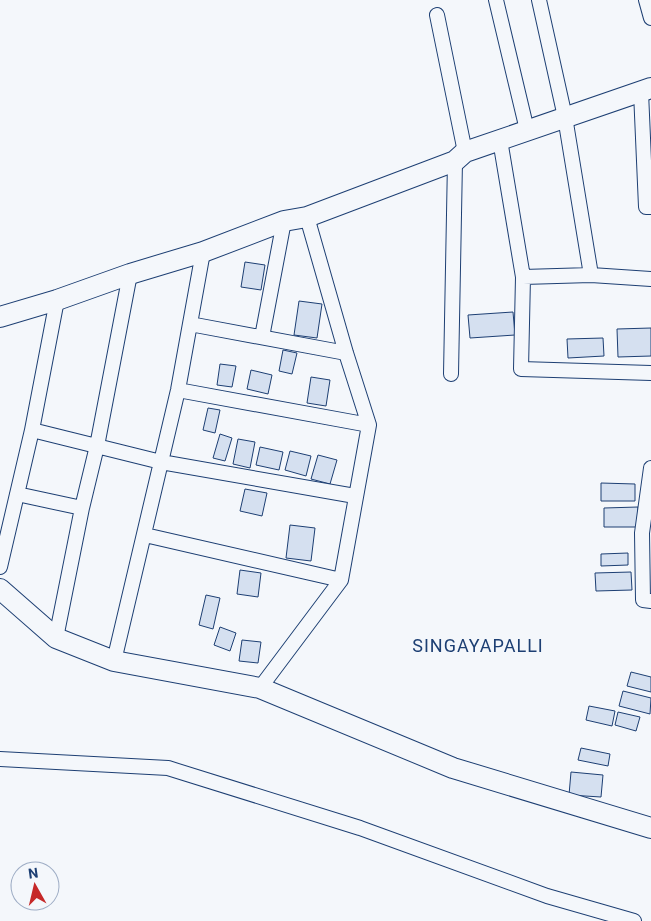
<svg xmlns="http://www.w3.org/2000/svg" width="651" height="921" viewBox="0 0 651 921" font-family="Roboto,sans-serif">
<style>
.building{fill:#d5e0f0;stroke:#1d3f73}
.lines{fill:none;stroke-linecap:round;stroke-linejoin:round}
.street-casing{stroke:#1d3f73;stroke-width:16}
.secondary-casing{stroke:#1d3f73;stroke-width:22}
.street{stroke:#f4f7fb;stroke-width:14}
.secondary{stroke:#f4f7fb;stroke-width:20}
.labels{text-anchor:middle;stroke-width:4;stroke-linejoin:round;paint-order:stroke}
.neighbourhood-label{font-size:18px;letter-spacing:1px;fill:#1d3f73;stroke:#f4f7fb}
</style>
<rect width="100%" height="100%" fill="#f4f7fb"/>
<path class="building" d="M 245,262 L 265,265 L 261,290 L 241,287 Z
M 299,301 L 322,304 L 317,338 L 294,335 Z
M 513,312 L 515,335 L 470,338 L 468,315 Z
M 651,328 L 651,356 L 618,357 L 617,329 Z
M 603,338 L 604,356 L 568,358 L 567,339 Z
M 283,350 L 297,353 L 292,374 L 279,371 Z
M 220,364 L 236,366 L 232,387 L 217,385 Z
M 251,370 L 272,375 L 268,394 L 247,389 Z
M 311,377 L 330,380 L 326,406 L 307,403 Z
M 208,408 L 220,410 L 215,433 L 203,430 Z
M 220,434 L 232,438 L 225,461 L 213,458 Z
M 238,439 L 255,442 L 250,468 L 233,464 Z
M 260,447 L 283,452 L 279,470 L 256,465 Z
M 290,451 L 311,456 L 306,476 L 285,470 Z
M 318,455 L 337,460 L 330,484 L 311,479 Z
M 601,483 L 635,484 L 635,501 L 601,501 Z
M 245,489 L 267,493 L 262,516 L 240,511 Z
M 638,507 L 638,527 L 604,527 L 604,508 Z
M 290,525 L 315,528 L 311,561 L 286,558 Z
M 628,553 L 628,565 L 601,566 L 601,554 Z
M 240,570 L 261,573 L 258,597 L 237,594 Z
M 631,572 L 632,590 L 596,591 L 595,573 Z
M 206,595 L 220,598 L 213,629 L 199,625 Z
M 220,627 L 236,633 L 230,651 L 214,645 Z
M 242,640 L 261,642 L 258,663 L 239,661 Z
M 631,672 L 651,677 L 651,692 L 627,686 Z
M 623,691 L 651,698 L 650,714 L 619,706 Z
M 589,706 L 615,711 L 612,726 L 586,720 Z
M 618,712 L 640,717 L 636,731 L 615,725 Z
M 581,748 L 610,754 L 608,766 L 578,760 Z
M 571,772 L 603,775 L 601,797 L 569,795 Z"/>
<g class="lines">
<g class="street-casing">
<path id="street" d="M 496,0 L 527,130
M 539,0 L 565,117 L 591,275
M 646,0 L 651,18
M 437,15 L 465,152
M 641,92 L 646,207 L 651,207
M 500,140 L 523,277 L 521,369 L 651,373
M 523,277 L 591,275 L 651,279
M 190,324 L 346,353
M 262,337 L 284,221
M 451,374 L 455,161
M 178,390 L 369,425
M 32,430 L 161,462 L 355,496
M 651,468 L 642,533 L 643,600 L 651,601
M 17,494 L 82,508
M 145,535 L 341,580
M 0,567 L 32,430 L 57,300
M 56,638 L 82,508 L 97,446 L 130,274
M 114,661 L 178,390 L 203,252
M 260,688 L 341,580 L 369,425 L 346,353 L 307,217
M 0,759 L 168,768 L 360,828 L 547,896 L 634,921"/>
</g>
<g class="secondary-casing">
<path id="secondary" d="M 0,317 L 57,300 L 130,274 L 203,252 L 284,221 L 307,217 L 455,161 L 465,152 L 651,88
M 0,589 L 56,638 L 114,661 L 260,688 L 453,768 L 651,828"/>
</g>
<use href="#street" class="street"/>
<use href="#secondary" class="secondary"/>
</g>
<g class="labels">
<g class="neighbourhood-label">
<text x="478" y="652">SINGAYAPALLI</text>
</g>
</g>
<g transform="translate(35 886) rotate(352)"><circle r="24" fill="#f4f7fb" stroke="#9eadc5"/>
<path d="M0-4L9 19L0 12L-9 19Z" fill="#c62828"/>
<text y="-8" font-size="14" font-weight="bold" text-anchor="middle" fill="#1d3f73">N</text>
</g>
</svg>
